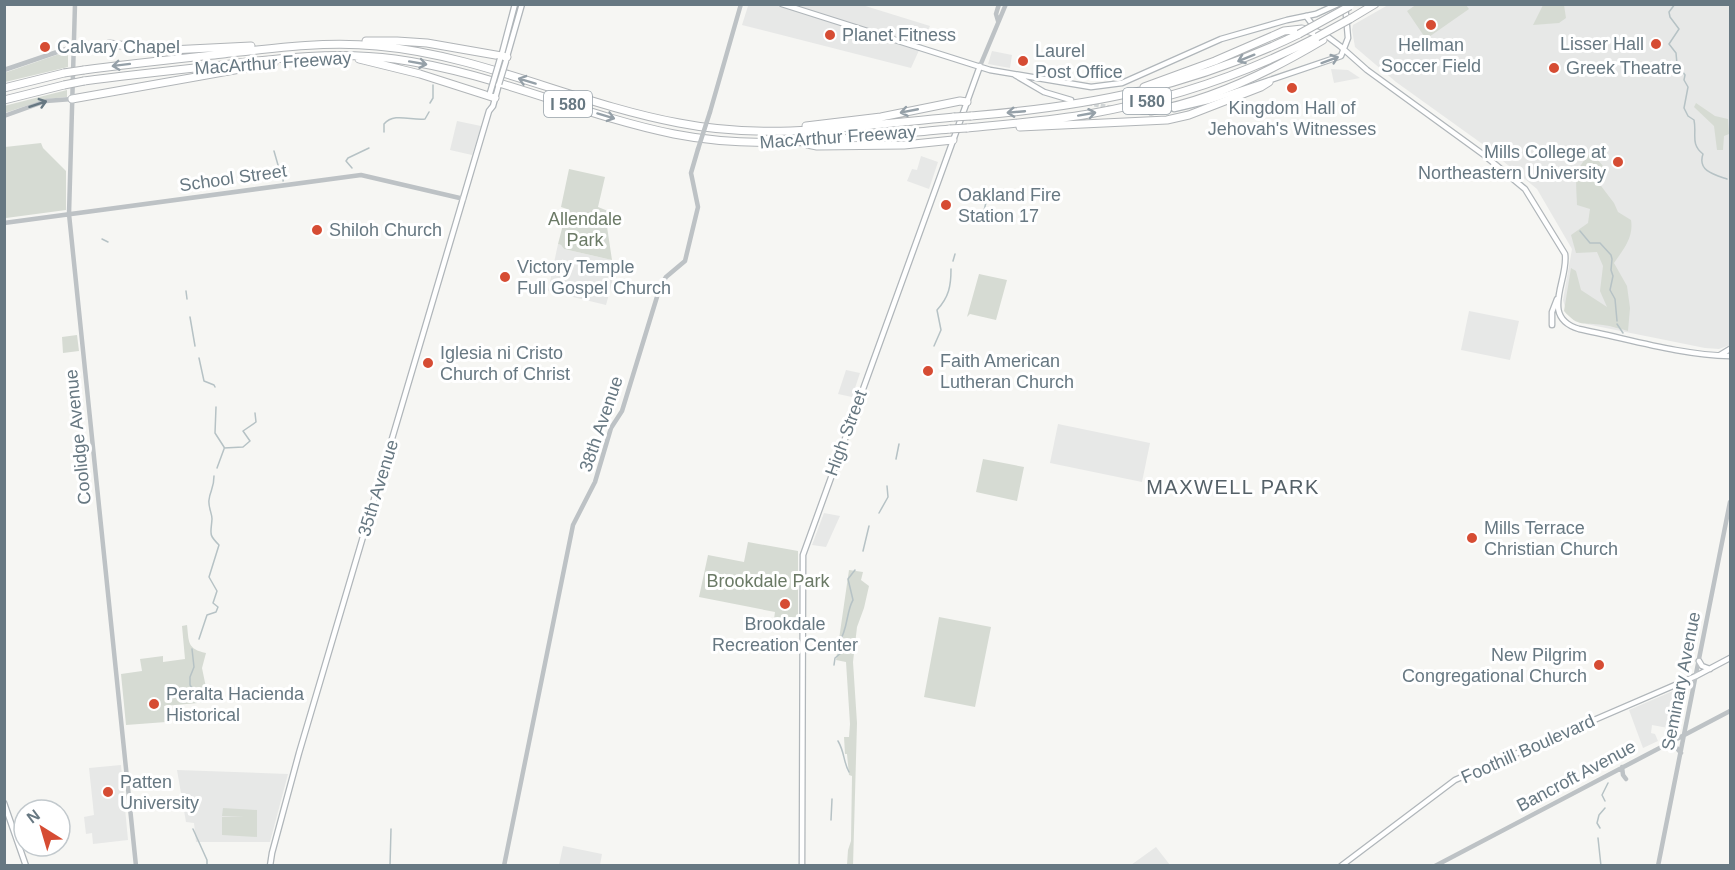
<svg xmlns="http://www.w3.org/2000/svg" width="1735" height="870" viewBox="0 0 1735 870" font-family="Arial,sans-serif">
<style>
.built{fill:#e7e8e7}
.green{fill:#d6dbd3}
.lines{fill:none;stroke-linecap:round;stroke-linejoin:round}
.stream{stroke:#b6c2c5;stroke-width:1.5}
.secondary-tunnel{stroke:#d2d6d7;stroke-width:4.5;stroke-dasharray:4.5 2;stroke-linecap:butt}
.secondary-casing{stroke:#b0b6ba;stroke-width:7}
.motorway-casing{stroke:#b1b5b8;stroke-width:9}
.tertiary{stroke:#bdc2c5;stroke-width:4.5}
.secondary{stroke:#fff;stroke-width:4.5}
.motorway{stroke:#fff;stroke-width:7}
.secondary-bridge-casing{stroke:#b0b6ba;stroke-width:7;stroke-linecap:butt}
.motorway-bridge-casing{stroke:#b1b5b8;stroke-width:9;stroke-linecap:butt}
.tertiary-bridge{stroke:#bdc2c5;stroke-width:4.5}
.secondary-bridge{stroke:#fff;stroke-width:4.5}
.motorway-bridge{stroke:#fff;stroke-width:7}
.oneway{stroke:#95a0a8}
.oneway2{stroke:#677882}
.poi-dot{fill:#d64c33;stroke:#fff;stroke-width:2}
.labels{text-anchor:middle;stroke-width:6;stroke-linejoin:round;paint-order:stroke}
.shield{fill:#fff;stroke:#95a0a8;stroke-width:1.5}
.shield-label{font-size:16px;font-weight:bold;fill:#677882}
.poi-label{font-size:18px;fill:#677882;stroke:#fff;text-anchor:start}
.street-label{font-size:18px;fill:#677882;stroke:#fff}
.park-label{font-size:18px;fill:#6b7a66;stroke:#fff}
.neighbourhood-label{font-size:20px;letter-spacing:1.5px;fill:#556168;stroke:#fff}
</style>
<rect width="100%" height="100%" fill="#f6f6f3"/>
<path class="built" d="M 859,4 L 930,26 L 911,68 L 742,25 L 748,6 L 744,5 Z
M 1388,5 L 1730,5 L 1730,345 L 1719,349 L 1705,348 L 1586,324 L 1566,311 L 1563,300 L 1572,249 L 1537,189 L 1481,143 L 1396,82 L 1355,47 L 1352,30 L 1353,25 Z
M 992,51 L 1012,55 L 1010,68 L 988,64 Z
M 1331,69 L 1348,70 L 1360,78 L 1334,83 Z
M 457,121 L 481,126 L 472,155 L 450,150 Z
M 921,156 L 938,162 L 929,189 L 907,181 L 912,169 L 917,170 Z
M 558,244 L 561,245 L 564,249 L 612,260 L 612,283 L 606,305 L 548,291 Z
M 1469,311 L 1519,321 L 1510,360 L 1461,350 Z
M 846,370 L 860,373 L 852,397 L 838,394 Z
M 1058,424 L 1150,443 L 1142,482 L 1050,463 Z
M 824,513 L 840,516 L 826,547 L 812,545 Z
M 1689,684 L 1679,730 L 1652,725 L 1651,733 L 1655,734 L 1658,741 L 1643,748 L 1629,710 Z
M 121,765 L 128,840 L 93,844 L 92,833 L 86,834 L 84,817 L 94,815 L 89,768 Z
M 177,770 L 288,774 L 270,842 L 196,842 L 194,823 L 186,822 Z
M 563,846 L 602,854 L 600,865 L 559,865 Z
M 1156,847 L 1170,865 L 1131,865 Z"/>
<path class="green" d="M 1417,4 L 1466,5 L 1469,9 L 1426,39 L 1407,11 Z
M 1543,5 L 1564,5 L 1566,18 L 1559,23 L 1533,25 Z
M 68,51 L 68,67 L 5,82 L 4,73 Z
M 67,90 L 67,97 L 46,99 L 5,113 L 4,106 Z
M 1696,103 L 1715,116 L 1728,119 L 1729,134 L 1724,136 L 1723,150 L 1717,150 L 1714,126 L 1694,107 Z
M 41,143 L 43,148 L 66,171 L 66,210 L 6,218 L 4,212 L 5,147 Z
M 1591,152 L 1603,166 L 1598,171 L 1595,178 L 1614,203 L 1618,212 L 1631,220 C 1634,237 1623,250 1614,263 L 1627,286 L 1630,308 L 1628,331 C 1620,329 1612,326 1603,325 C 1583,322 1579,328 1564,311 L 1571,268 L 1576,271 L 1581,290 L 1607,307 L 1600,291 L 1603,266 L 1597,252 L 1576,253 L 1571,235 L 1588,223 L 1590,209 L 1577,205 C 1576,178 1573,172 1591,152 Z
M 569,169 L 605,177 L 598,207 L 608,211 L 606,220 L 612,260 L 564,249 L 561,245 L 558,244 L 567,209 L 561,207 Z
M 979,274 L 1007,280 L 996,320 L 970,314 L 967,317 Z
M 77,335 L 79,351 L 63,353 L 62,337 Z
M 983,459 L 1024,467 L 1017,501 L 976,492 Z
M 748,542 L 798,551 L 798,624 L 774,619 L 775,612 L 699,597 L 708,555 L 744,562 Z
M 849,570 L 863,572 L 861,580 L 869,586 L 864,608 L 857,627 L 853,662 L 857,723 L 853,866 L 847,865 L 848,850 L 851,841 L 852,776 L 849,775 L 847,754 L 845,754 L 844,737 L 849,737 L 850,724 L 846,662 L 836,660 Z
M 939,617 L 991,627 L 975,707 L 924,697 Z
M 187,625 C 189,642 187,649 206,653 L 202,668 L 209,702 L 164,706 L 166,722 L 126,725 L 121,674 L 142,671 L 140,659 L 163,656 L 163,662 L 185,659 L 182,626 Z
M 223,808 L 257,810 L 257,837 L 222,835 L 222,817 L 244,817 L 222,816 Z"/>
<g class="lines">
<path class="stream" d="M 1675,4 L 1669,12 L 1670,17 L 1679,29 L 1669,44 L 1676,53 L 1677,64 L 1685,75 L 1684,80 L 1688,87 L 1684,108 L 1688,116 L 1694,120 C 1697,134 1690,144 1703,154 C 1697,171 1715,175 1727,179
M 430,103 L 433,98 L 433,85
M 384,132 L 384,124 C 394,112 412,121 425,119 L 429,112
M 274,151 L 278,165 L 285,172 L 283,181
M 352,168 L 346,161 L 348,158 L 369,148
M 983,221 L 982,218 L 988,195
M 1580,231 L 1590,243 L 1600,243 L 1611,255 L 1612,259 L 1611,270 L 1613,276 L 1610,290 L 1615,299 L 1617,321
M 102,239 L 108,242
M 953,261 L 955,254
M 186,291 L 187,299
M 190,317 L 195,346
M 1617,324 L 1623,333
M 934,346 L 941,330 L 937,310 C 949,297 951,286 951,269
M 199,358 L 204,381 L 214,385 L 215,387
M 216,407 L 215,433 L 224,447
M 224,448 L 243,447 L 250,441 L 243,431 L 256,422 L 255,413
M 896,459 L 899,444
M 217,468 L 224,449
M 879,513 L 888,497 L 887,486
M 863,551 L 869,526
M 199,639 L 207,615 L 216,612 L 218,607 L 213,603 L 217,591 L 209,577 L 219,545 C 208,534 211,534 212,519 C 212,513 208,507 209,500 C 210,490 214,489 214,476
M 192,649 L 194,667 L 190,677 L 190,685 L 201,701
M 834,665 L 835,658 L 841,653 L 839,642 C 848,630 846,612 853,600 L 848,579 L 855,570
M 838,741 C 845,753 843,761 849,772
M 1605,801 L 1602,795 L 1608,783
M 831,820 L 832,799
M 1600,828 L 1597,823 L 1599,815 L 1605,808
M 193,829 L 207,860 L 207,866
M 1598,838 L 1601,866
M 390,866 L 391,829"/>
<path class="secondary-tunnel" d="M 1088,103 L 1112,108
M 1121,109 L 1142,111"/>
<g class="secondary-casing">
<path id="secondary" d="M 782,4 L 990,70 L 1091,87 L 1122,83 L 1221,39 L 1287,20 L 1316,14 L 1338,4
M 1306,16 L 1315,28
M 1324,34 L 1340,46 L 1367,70 L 1484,155 L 1525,189 L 1565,254 C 1569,280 1539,317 1579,329 C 1629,339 1680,355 1730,356
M 501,57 L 515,4
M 506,60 L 522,4
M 1015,75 L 1044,92 L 1071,100
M 1174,109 L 1208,101 L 1341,56 L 1348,38 L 1345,4
M 1142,111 L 1154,111
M 1552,325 L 1552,312 L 1557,299
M 1720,355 L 1730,349
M 1699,661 L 1702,666 L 1710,669
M 4,803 L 26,866
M 270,866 L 272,853 L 299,753 L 489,111 L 493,106 L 499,84
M 802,866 L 803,555 L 980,66
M 1341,866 L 1455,780 L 1696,676 L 1730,658"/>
</g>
<g class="motorway-casing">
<path id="motorway" d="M 1350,19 L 1375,4
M 366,41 L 397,41 L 427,43 L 507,57
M 109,44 L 170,50 L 251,46
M 359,59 L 420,74 L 495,98
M 84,70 C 130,64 177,59 223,54 C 274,48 325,41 377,46 C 481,55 576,104 679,123 C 770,141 863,125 954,117
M 84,81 C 130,75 177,70 223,65 C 280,58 337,51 395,59 C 491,72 580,115 674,134 C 765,152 858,137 950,129
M 1144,87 L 1215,61 L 1284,31 L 1302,29 L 1325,35
M 4,88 L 64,73
M 72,99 L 274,63
M 4,100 L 64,85
M 1151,111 C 1211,101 1271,71 1323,40
M 971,116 C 1091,106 1190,87 1299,34
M 806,126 L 881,117 L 960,101 L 967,102
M 1020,127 L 1167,120 L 1189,115 L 1261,87 L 1269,82
M 967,128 C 1007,124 1048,121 1089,114 C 1168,100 1246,74 1317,37
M 807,144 L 817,146 L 904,145 L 953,140"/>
</g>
<path class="tertiary" d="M 75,4 L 69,214 L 136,866
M 998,21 L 996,14 L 999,4
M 980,66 L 1006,4
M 4,70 L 66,49 L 109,44
M 710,112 L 741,4
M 4,116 L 46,101 L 72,99
M 4,223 L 361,175 L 464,199
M 1666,745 L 1675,746 L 1681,753
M 1622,767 L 1623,775 L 1626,779
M 504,866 L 573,525 L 595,482 L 611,428 L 622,411 L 660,287 L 666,277 L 685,261 L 698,207 L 691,173 L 698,149
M 1435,866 L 1730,711
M 1658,866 L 1730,502"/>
<use href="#secondary" class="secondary"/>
<use href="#motorway" class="motorway"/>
<g class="secondary-bridge-casing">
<path id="secondary-bridge" d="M 499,84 L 506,61
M 490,93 L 500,59"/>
</g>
<g class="motorway-bridge-casing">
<path id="motorway-bridge" d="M 1299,34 L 1350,6
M 1317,37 L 1350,19
M 64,73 L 84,70
M 64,85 L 84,81
M 954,117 L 971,116
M 950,129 L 967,128"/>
</g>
<path class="tertiary-bridge" d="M 698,149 L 710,112"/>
<use href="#secondary-bridge" class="secondary-bridge"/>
<use href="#motorway-bridge" class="motorway-bridge"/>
</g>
<defs><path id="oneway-shaft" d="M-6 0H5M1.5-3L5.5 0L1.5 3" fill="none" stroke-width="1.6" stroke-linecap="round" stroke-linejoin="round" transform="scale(1.5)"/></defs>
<g class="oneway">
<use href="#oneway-shaft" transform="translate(1246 58) rotate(158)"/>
<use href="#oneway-shaft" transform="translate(1330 60) rotate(-20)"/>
<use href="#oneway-shaft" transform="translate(418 63) rotate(10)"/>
<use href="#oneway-shaft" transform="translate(121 65) rotate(173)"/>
<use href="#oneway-shaft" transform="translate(527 81) rotate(-163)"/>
<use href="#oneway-shaft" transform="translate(909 111) rotate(169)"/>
<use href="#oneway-shaft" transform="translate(1016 112) rotate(175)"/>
<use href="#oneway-shaft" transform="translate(1087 114) rotate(-10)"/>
<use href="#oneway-shaft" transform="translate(606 116) rotate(17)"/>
</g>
<use class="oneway2" href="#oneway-shaft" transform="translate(38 104) rotate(-18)"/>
<g class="poi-dot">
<circle cx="1431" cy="25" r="6"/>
<circle cx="830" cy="35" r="6"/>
<circle cx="1656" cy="44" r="6"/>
<circle cx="45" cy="47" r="6"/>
<circle cx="1023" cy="61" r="6"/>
<circle cx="1554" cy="68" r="6"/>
<circle cx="1292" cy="88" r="6"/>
<circle cx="1618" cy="162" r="6"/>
<circle cx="946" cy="205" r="6"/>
<circle cx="317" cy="230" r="6"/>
<circle cx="505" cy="277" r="6"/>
<circle cx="428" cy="363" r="6"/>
<circle cx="928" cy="371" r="6"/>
<circle cx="1472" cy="538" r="6"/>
<circle cx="785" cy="604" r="6"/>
<circle cx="1599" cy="665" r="6"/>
<circle cx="154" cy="704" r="6"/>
<circle cx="108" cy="792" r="6"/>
</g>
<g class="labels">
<g class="shield">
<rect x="1123" y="88" width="48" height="26" rx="4.5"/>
<rect x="544" y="91" width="48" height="26" rx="4.5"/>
</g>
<g class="shield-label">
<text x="1147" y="107">I 580</text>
<text x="568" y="110">I 580</text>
</g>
<g class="poi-label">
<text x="842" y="41">Planet Fitness</text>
<text x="1644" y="50" text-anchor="end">Lisser Hall</text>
<text x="1431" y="51" text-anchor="middle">Hellman<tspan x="1431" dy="21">Soccer Field</tspan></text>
<text x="57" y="53">Calvary Chapel</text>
<text x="1035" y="57">Laurel<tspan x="1035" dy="21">Post Office</tspan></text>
<text x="1566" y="74">Greek Theatre</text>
<text x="1292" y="114" text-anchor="middle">Kingdom Hall of<tspan x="1292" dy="21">Jehovah's Witnesses</tspan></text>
<text x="1606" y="158" text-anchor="end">Mills College at<tspan x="1606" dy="21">Northeastern University</tspan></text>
<text x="958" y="201">Oakland Fire<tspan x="958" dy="21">Station 17</tspan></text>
<text x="329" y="236">Shiloh Church</text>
<text x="517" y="273">Victory Temple<tspan x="517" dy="21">Full Gospel Church</tspan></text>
<text x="440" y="359">Iglesia ni Cristo<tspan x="440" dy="21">Church of Christ</tspan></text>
<text x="940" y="367">Faith American<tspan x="940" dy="21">Lutheran Church</tspan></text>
<text x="1484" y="534">Mills Terrace<tspan x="1484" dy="21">Christian Church</tspan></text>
<text x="785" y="630" text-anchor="middle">Brookdale<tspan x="785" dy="21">Recreation Center</tspan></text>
<text x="1587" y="661" text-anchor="end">New Pilgrim<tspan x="1587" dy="21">Congregational Church</tspan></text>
<text x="166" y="700">Peralta Hacienda<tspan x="166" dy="21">Historical</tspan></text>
<text x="120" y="788">Patten<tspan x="120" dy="21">University</tspan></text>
</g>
<g class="street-label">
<text transform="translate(273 63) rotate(-4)" y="6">MacArthur Freeway</text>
<text transform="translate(838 137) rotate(-4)" y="6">MacArthur Freeway</text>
<text transform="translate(233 178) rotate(-8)" y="6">School Street</text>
<text transform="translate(601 424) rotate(-71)" y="6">38th Avenue</text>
<text transform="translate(846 433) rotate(-70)" y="6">High Street</text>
<text transform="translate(78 437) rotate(-96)" y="6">Coolidge Avenue</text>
<text transform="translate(378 488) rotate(-73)" y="6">35th Avenue</text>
<text transform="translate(1681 681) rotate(-79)" y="6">Seminary Avenue</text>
<text transform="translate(1528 749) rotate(-24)" y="6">Foothill Boulevard</text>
<text transform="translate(1576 776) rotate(-28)" y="6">Bancroft Avenue</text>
</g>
<g class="park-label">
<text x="585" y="225">Allendale<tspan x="585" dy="21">Park</tspan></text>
<text x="768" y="587">Brookdale Park</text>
</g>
<g class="neighbourhood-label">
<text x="1233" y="494">MAXWELL PARK</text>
</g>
</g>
<rect width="1735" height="870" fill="none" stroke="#677882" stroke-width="12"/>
<g transform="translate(42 828) rotate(323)"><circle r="28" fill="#ffffff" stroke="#c2c9cd" stroke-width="1.5"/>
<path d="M0-4.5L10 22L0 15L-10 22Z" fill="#d64c33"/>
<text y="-9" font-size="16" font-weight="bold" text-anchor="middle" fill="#677882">N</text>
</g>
</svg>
